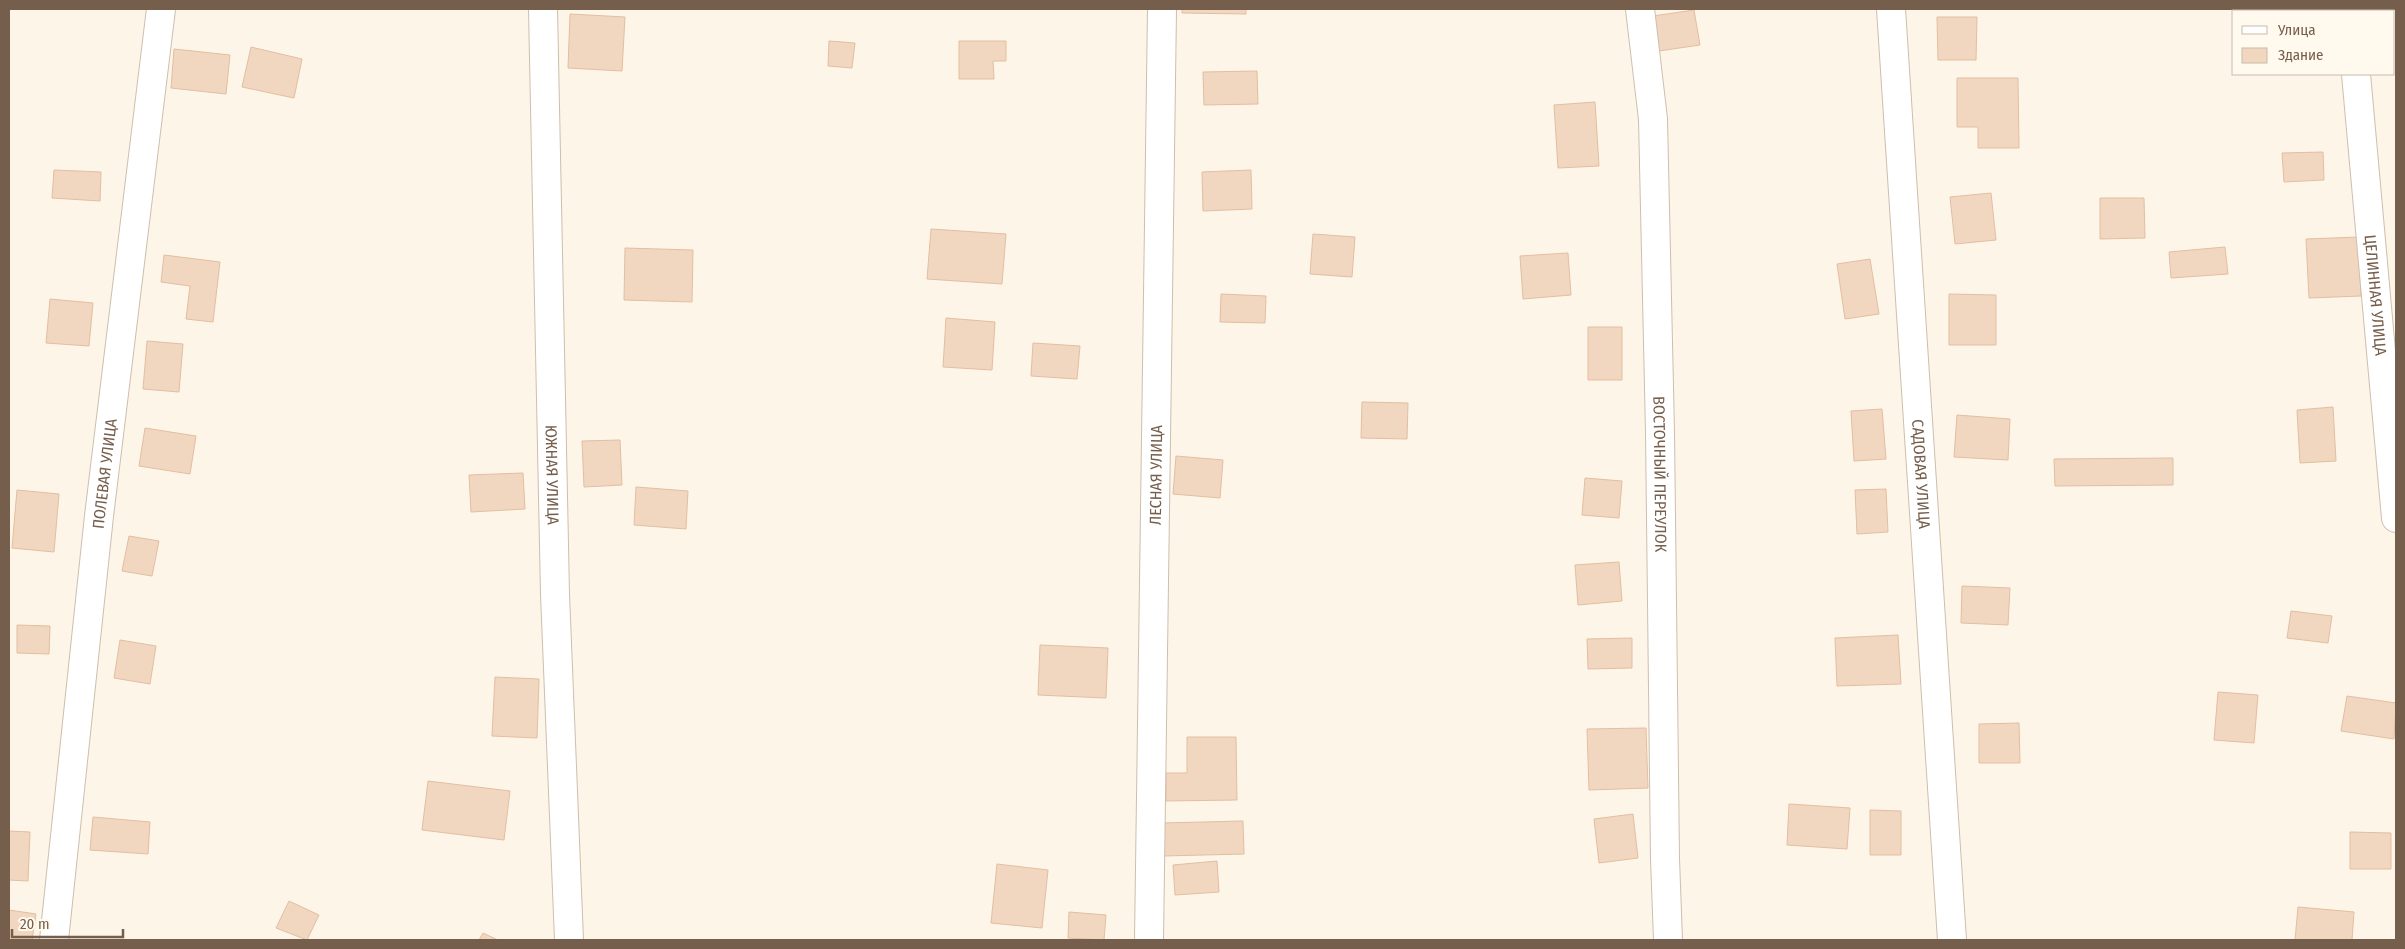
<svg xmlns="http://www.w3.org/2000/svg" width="2405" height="949" viewBox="0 0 2405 949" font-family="'Fira Sans Condensed',sans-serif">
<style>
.building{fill:#f1d7c0;stroke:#e3bea1}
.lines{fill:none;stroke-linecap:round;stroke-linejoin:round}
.minor-casing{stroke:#cebeae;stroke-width:30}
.minor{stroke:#fff;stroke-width:28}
.labels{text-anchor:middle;stroke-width:4.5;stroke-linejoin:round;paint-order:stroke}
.street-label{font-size:16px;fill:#765e4c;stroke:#fff9ee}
</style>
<rect width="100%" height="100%" fill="#fcf5e8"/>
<path class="building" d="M 1182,9 L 1246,9 L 1246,14 L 1182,13 Z
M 2276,9 L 2324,9 L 2325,11 L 2276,11 Z
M 1694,10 L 1700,45 L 1652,52 L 1646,17 Z
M 570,14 L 625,17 L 622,71 L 568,68 Z
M 1937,17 L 1977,17 L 1976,60 L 1938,60 Z
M 829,41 L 855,43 L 852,68 L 828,66 Z
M 959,41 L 1006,41 L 1006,61 L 993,61 L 994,79 L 959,79 Z
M 251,47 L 302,59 L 294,98 L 242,87 Z
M 174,49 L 230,55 L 226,94 L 171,88 Z
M 1257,71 L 1258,104 L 1204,105 L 1203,72 Z
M 1957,78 L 2018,78 L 2019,148 L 1978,148 L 1978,127 L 1957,127 Z
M 1595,102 L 1599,166 L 1558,168 L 1554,105 Z
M 2323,152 L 2324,180 L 2284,182 L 2282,153 Z
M 54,170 L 101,172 L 100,201 L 52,198 Z
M 1251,170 L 1252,209 L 1203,211 L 1202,172 Z
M 1991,193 L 1996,240 L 1955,244 L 1950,197 Z
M 2100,198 L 2144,198 L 2145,238 L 2100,239 Z
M 931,229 L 1006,234 L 1002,284 L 927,279 Z
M 1313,234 L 1355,237 L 1352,277 L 1310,274 Z
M 2358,237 L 2361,296 L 2309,298 L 2306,239 Z
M 2225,247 L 2228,274 L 2171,278 L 2169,252 Z
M 625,248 L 693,250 L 692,302 L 624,300 Z
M 1568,253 L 1571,295 L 1523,299 L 1520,256 Z
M 164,255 L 220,262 L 213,322 L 186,319 L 190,286 L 161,282 Z
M 1870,259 L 1879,314 L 1845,319 L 1837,264 Z
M 1221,294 L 1266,296 L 1265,323 L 1220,322 Z
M 1949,294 L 1996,295 L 1996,345 L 1949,345 Z
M 50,299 L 93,303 L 89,346 L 46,343 Z
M 946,318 L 995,322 L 992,370 L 943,367 Z
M 1588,327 L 1622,327 L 1622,380 L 1588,380 Z
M 147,341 L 183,344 L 179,392 L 143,389 Z
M 1033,343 L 1080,346 L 1077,379 L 1031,376 Z
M 1362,402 L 1408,403 L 1407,439 L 1361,438 Z
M 2333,407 L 2336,461 L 2300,463 L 2297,410 Z
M 1882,409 L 1886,459 L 1854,461 L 1851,411 Z
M 1957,415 L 2010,419 L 2008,460 L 1954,457 Z
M 145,428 L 196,436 L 190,474 L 139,466 Z
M 620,440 L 622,485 L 584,487 L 582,441 Z
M 1176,456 L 1223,460 L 1220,498 L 1173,494 Z
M 2173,458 L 2173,485 L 2055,486 L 2054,459 Z
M 523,473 L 525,509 L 471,512 L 469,475 Z
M 1585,478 L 1622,481 L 1619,518 L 1582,515 Z
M 636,487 L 688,491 L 686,529 L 634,525 Z
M 1886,489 L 1888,532 L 1857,534 L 1855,490 Z
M 17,490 L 59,494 L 54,552 L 12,548 Z
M 129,536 L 159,541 L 152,576 L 122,571 Z
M 1619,562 L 1622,601 L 1578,605 L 1575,565 Z
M 1962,586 L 2010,588 L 2008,625 L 1961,623 Z
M 2291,611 L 2332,616 L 2328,643 L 2287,638 Z
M 17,625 L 50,626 L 49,654 L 17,653 Z
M 1898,635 L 1901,684 L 1837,686 L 1835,638 Z
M 1632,638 L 1632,668 L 1588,669 L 1587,639 Z
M 120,640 L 156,646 L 150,684 L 114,678 Z
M 1040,645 L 1108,648 L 1106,698 L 1038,695 Z
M 495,677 L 539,679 L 537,738 L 492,736 Z
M 2218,692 L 2258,695 L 2254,743 L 2214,740 Z
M 2347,696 L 2396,703 L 2394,739 L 2341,731 Z
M 2019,723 L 2020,763 L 1979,763 L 1979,724 Z
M 1646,728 L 1648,788 L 1589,790 L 1587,729 Z
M 1187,737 L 1236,737 L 1237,800 L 1166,801 L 1166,773 L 1187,773 Z
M 428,781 L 510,791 L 504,840 L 422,830 Z
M 1789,804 L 1850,808 L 1847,849 L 1787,845 Z
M 1870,810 L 1901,811 L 1901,855 L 1870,855 Z
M 1633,814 L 1638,858 L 1599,863 L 1594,819 Z
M 93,817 L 150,822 L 148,854 L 90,850 Z
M 1243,821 L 1244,854 L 1163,856 L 1162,823 Z
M 9,831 L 30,832 L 28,881 L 9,880 Z
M 2350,832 L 2391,833 L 2391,869 L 2350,869 Z
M 1217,861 L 1219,892 L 1175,895 L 1173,865 Z
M 997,864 L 1048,870 L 1042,928 L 991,923 Z
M 289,901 L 319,915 L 307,940 L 276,928 Z
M 2298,907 L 2354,912 L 2352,940 L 2295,940 Z
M 9,910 L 36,914 L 32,940 L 9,940 Z
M 1069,912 L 1106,915 L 1104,940 L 1068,938 Z
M 483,933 L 498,940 L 479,940 Z"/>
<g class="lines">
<g class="minor-casing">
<g id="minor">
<path id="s1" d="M 543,9 L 555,594 L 569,940"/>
<path id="s2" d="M 1640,9 L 1653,119 L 1660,432 L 1665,859 L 1668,940"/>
<path id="s3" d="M 1891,9 L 1952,940"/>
<path d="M 2350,9 L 2350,11"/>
<path id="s4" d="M 2356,74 L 2396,518"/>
<path id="s5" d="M 54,940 L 99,516 L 161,9"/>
<path id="s6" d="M 1149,940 L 1162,9"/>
</g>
</g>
<use href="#minor" class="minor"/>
</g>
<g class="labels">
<g class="street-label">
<text dy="6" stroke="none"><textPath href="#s4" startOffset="222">ЦЕЛИННАЯ УЛИЦА</textPath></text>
<text dy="6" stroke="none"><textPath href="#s5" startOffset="469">ПОЛЕВАЯ УЛИЦА</textPath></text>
<text dy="6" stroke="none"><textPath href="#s6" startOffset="465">ЛЕСНАЯ УЛИЦА</textPath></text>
<text dy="6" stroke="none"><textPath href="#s2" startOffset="466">ВОСТОЧНЫЙ ПЕРЕУЛОК</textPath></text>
<text dy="6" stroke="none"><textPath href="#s1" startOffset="466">ЮЖНАЯ УЛИЦА</textPath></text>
<text dy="6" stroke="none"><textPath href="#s3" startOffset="466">САДОВАЯ УЛИЦА</textPath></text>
</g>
</g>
<rect width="2405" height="949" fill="none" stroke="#765e4c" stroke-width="20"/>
<rect x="2232" y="10" width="162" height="65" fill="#fff9ee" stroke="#c8bbad"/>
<rect x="2242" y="26" width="25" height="8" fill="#ffffff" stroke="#c8bbad"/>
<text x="2278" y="35" font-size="15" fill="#765e4c">Улица</text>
<rect x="2242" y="48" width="25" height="15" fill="#f1d7c0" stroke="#c8bbad"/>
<text x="2278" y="60" font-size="15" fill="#765e4c">Здание</text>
<path d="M12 929v8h111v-8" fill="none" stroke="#765e4c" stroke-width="2.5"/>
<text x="20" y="929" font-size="15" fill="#765e4c" stroke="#fff9ee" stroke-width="4" paint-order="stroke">20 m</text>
</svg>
